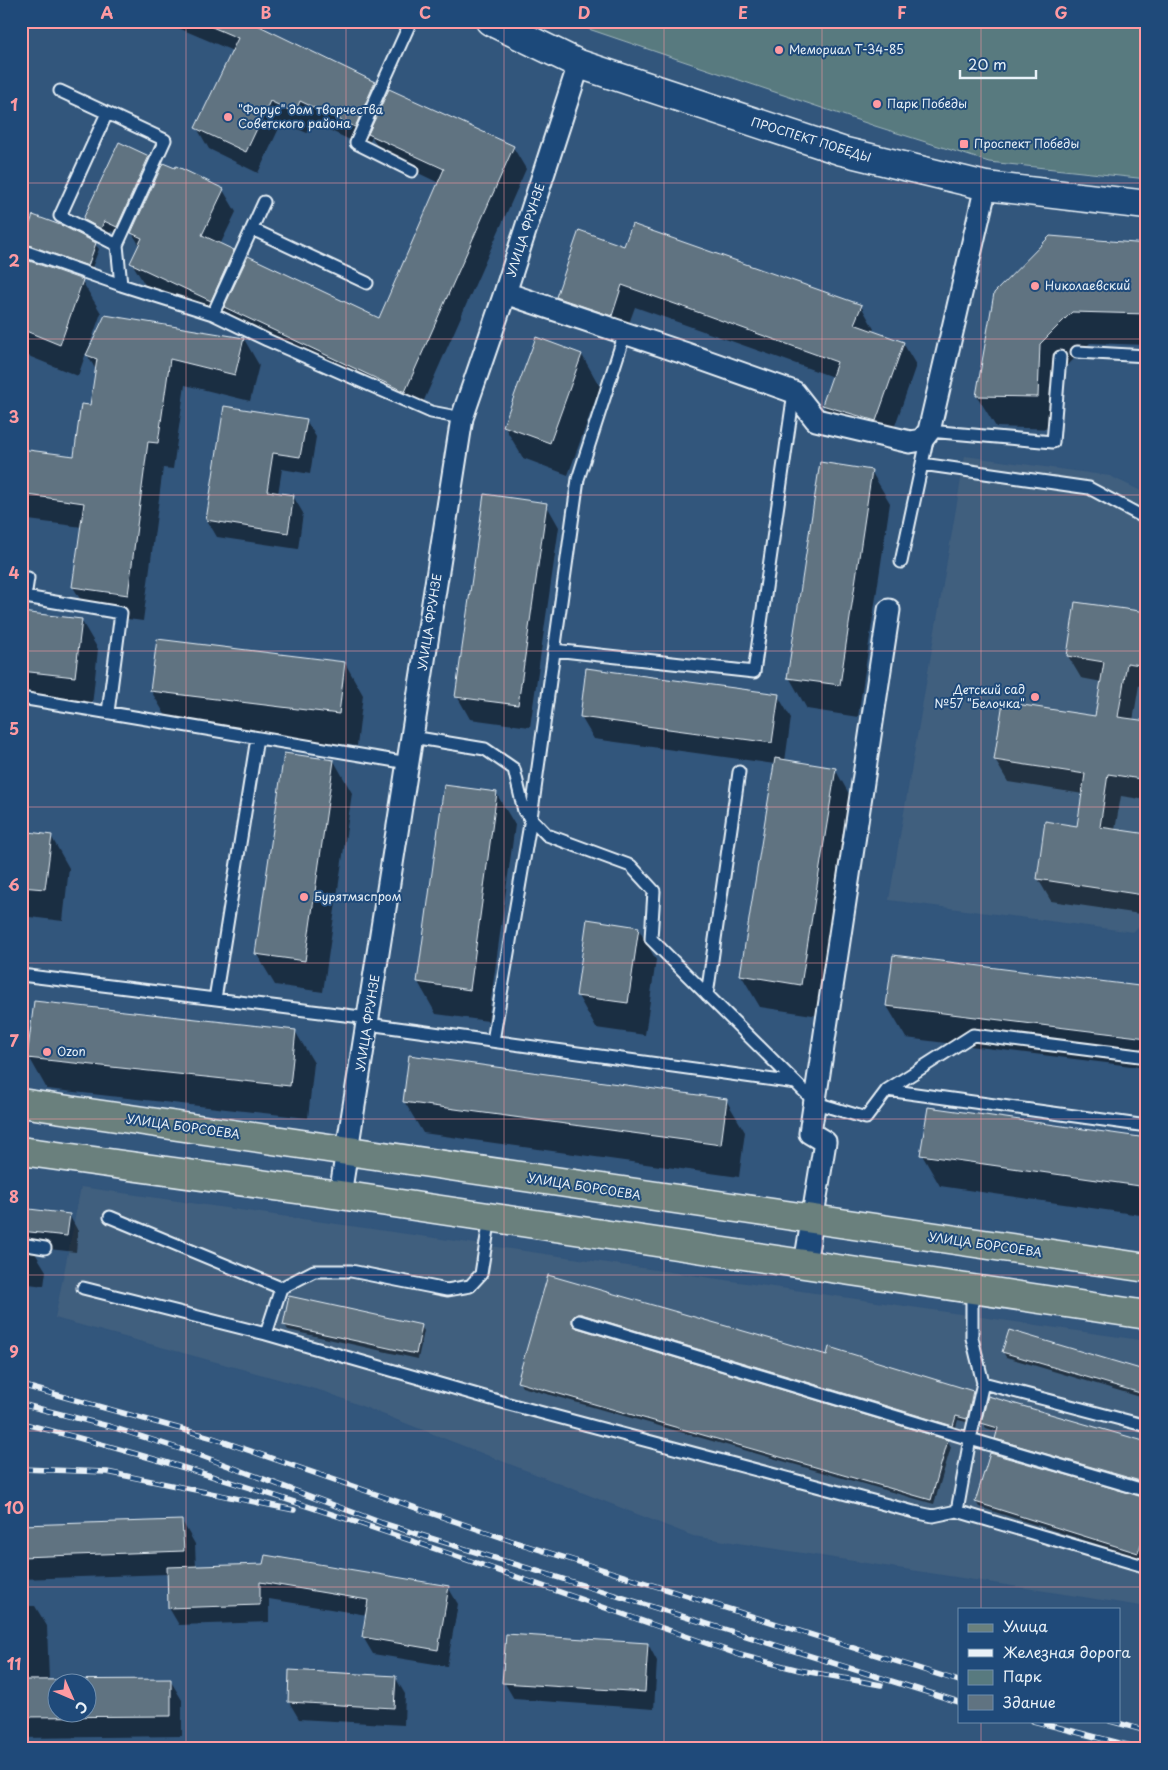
<svg xmlns="http://www.w3.org/2000/svg" width="1168" height="1770" viewBox="0 0 1168 1770" font-family="'Playpen Sans',sans-serif">
<style>
.built{fill:#405f7e}
.green{fill:#587a7f;stroke:#a0b6bc}
.shadow{fill:#0007;fill-rule:evenodd}
.building{fill:#607381;stroke:#e8f1f8;fill-rule:evenodd}
.lines{fill:none;stroke-linecap:round;stroke-linejoin:round}
.lane-casing{stroke:#e8f1f8;stroke-width:15}
.street-casing{stroke:#e8f1f8;stroke-width:25}
.secondary-casing{stroke:#e8f1f8;stroke-width:31}
.primary-casing{stroke:#e8f1f8;stroke-width:31}
.lane{stroke:#1f4a7a;stroke-width:11}
.street{stroke:#1f4a7a;stroke-width:21}
.secondary{stroke:#1f4a7a;stroke-width:28}
.primary{stroke:#6a807d;stroke-width:28}
.rail-casing{stroke:#e8f1f8;stroke-width:5.5}
.rail{stroke:#1f4a7a;stroke-width:4;stroke-dasharray:11;stroke-linecap:butt}
.grid{fill:none;stroke:#ff9aa2;stroke-width:1;stroke-opacity:0.55}
.poi-dot{fill:#ff9aa2;stroke:#1f4a7a;stroke-width:2}
.labels{text-anchor:middle;stroke-width:4;stroke-linejoin:round;paint-order:stroke}
.poi-label{font-size:12px;fill:#e8f1f8;stroke:#1f4a7a;text-anchor:start}
.street-label{font-size:12px;fill:#e8f1f8;stroke:#1f4a7a}
.neatline{fill:none;stroke:#ff9aa2;stroke-width:2}
.grid-label{font-size:16px;text-anchor:middle;font-weight:bold;fill:#ff9aa2}
</style>
<rect width="100%" height="100%" fill="#32567c"/>
<filter id="ink" filterUnits="userSpaceOnUse"><feTurbulence type="fractalNoise" baseFrequency=".02" numOctaves="2"/><feDisplacementMap in="SourceGraphic" scale="10" xChannelSelector="R" yChannelSelector="G"/><feConvolveMatrix kernelMatrix="1 2 1 2 8 2 1 2 1" color-interpolation-filters="sRGB"/></filter>
<g filter="url(#ink)">
<path class="built" d="M 965,456 L 1110,476 L 1147,494 L 1147,918 L 1133,932 L 889,900 Z
M 81,1187 L 1147,1341 L 1147,1607 L 693,1536 L 326,1392 L 55,1318 Z"/>
<path class="green" d="M 565,21 L 1147,21 L 1147,179 L 989,162 L 875,126 Z"/>
<path class="shadow" d="M 162,21 L 268,21 L 264,30 L 374,83 L 385,101 L 513,147 L 526,169 L 418,414 L 239,330 L 229,312 L 224,322 L 145,285 L 132,263 L 140,246 L 132,233 L 223,190 L 236,212 L 220,245 L 233,251 L 243,269 L 379,320 L 439,183 L 383,156 L 372,137 L 367,148 L 312,122 L 307,133 L 282,122 L 258,173 L 209,149 L 197,128 L 233,51 Z
M 21,58 L 25,63 L 21,73 Z
M 148,157 L 155,169 L 124,237 L 111,231 L 108,239 L 91,230 L 84,219 Z
M 24,243 L 95,244 L 99,249 L 91,270 L 27,248 Z
M 1147,245 L 1147,345 L 1090,343 L 1057,376 L 1056,429 L 996,427 L 977,396 Z
M 624,248 L 861,306 L 874,329 L 872,332 L 903,343 L 916,365 L 889,443 L 836,427 L 823,405 L 833,377 L 635,307 L 624,337 L 570,319 L 557,297 Z
M 21,259 L 82,281 L 101,313 L 87,353 L 244,339 L 259,365 L 250,401 L 185,385 L 173,469 L 163,468 L 143,621 L 89,614 L 73,587 L 82,527 L 21,519 L 21,451 L 75,458 L 91,407 L 96,370 L 86,353 L 78,376 L 21,353 Z
M 582,355 L 600,387 L 568,475 L 523,458 L 504,426 Z
M 225,408 L 306,420 L 316,437 L 310,474 L 282,469 L 278,494 L 293,496 L 303,513 L 298,549 L 217,537 L 207,520 Z
M 871,471 L 890,503 L 858,717 L 807,709 L 789,677 Z
M 546,504 L 559,527 L 530,727 L 470,719 L 457,696 Z
M 21,614 L 81,620 L 98,649 L 92,706 L 21,698 Z
M 1147,614 L 1147,687 L 1139,685 L 1133,721 L 1147,723 L 1147,800 L 1121,796 L 1115,830 L 1147,835 L 1147,915 L 1051,901 L 1038,879 L 1078,828 L 1083,794 L 1008,782 L 995,760 L 1096,718 L 1102,682 L 1081,678 L 1068,656 Z
M 158,640 L 345,663 L 363,695 L 357,746 L 170,723 L 151,691 Z
M 778,696 L 791,718 L 785,761 L 835,769 L 853,801 L 819,1016 L 760,1007 L 741,975 L 775,764 L 594,739 L 581,717 Z
M 334,761 L 352,793 L 323,992 L 275,985 L 256,953 Z
M 445,786 L 496,793 L 515,825 L 488,1021 L 436,1014 L 418,982 Z
M 21,832 L 51,836 L 69,868 L 63,921 L 21,916 Z
M 638,928 L 656,960 L 645,1035 L 596,1028 L 578,996 Z
M 1147,988 L 1147,1068 L 906,1038 L 887,1006 Z
M 295,1031 L 314,1063 L 308,1118 L 47,1089 L 29,1057 Z
M 726,1100 L 745,1132 L 739,1177 L 423,1133 L 404,1101 Z
M 1147,1139 L 1147,1216 L 940,1186 L 922,1155 Z
M 21,1209 L 69,1215 L 78,1231 L 76,1252 L 49,1249 L 48,1255 L 35,1253 L 46,1271 L 44,1286 L 21,1283 Z
M 549,1277 L 828,1356 L 973,1392 L 976,1397 L 970,1423 L 958,1420 L 955,1430 L 577,1320 L 574,1325 L 575,1328 L 948,1441 L 951,1447 L 934,1504 L 522,1387 L 519,1382 Z
M 285,1325 L 421,1326 L 424,1331 L 418,1359 L 288,1330 Z
M 1003,1352 L 1147,1372 L 1147,1399 L 1006,1357 Z
M 983,1423 L 1147,1443 L 1147,1487 L 999,1444 L 996,1438 L 998,1432 L 986,1428 Z
M 1147,1499 L 1147,1540 L 1141,1558 L 979,1507 L 976,1502 Z
M 182,1521 L 195,1544 L 196,1568 L 448,1587 L 458,1604 L 447,1666 L 373,1654 L 363,1637 L 367,1615 L 269,1599 L 269,1622 L 179,1625 L 169,1608 L 169,1574 L 21,1579 L 21,1527 Z
M 21,1606 L 35,1606 L 47,1626 L 49,1681 L 170,1680 L 182,1700 L 182,1736 L 21,1738 ZM 58,1682 L 88,1682 L 88,1712 L 58,1712 Z
M 648,1644 L 657,1661 L 654,1709 L 514,1699 L 504,1682 Z
M 395,1677 L 405,1694 L 404,1725 L 299,1719 L 289,1702 Z"/>
<path class="building" d="M 198,21 L 249,21 L 375,82 L 355,127 L 300,101 L 295,113 L 270,101 L 246,152 L 195,128 L 238,38 Z
M 389,89 L 514,146 L 405,392 L 224,307 L 248,256 L 379,318 L 444,169 L 368,134 Z
M 119,142 L 149,156 L 117,227 L 104,221 L 101,229 L 83,219 Z
M 163,163 L 175,168 L 176,166 L 224,189 L 202,235 L 234,250 L 211,301 L 130,263 L 142,238 L 131,233 Z
M 33,215 L 63,226 L 96,243 L 88,266 L 23,243 Z
M 632,224 L 862,305 L 854,324 L 904,342 L 876,421 L 822,405 L 837,362 L 622,285 L 612,316 L 556,297 L 579,230 L 624,246 Z
M 1050,236 L 1147,244 L 1147,314 L 1072,312 L 1040,344 L 1038,397 L 976,396 L 994,293 Z
M 21,258 L 83,280 L 60,345 L 21,329 Z
M 105,315 L 244,338 L 235,375 L 170,359 L 158,443 L 148,442 L 128,595 L 72,587 L 84,503 L 21,494 L 21,449 L 74,456 L 81,404 L 90,405 L 97,359 L 86,355 Z
M 536,337 L 582,354 L 550,443 L 503,426 Z
M 224,406 L 307,419 L 300,457 L 273,453 L 267,491 L 294,495 L 288,533 L 206,520 Z
M 820,462 L 872,470 L 840,685 L 787,678 Z
M 484,494 L 547,503 L 518,705 L 455,697 Z
M 1075,602 L 1147,612 L 1147,666 L 1127,663 L 1118,717 L 1147,721 L 1147,780 L 1108,774 L 1100,827 L 1147,834 L 1147,871 L 1143,895 L 1037,879 L 1045,821 L 1077,826 L 1085,774 L 994,760 L 1003,702 L 1095,716 L 1104,662 L 1067,656 Z
M 21,612 L 82,619 L 75,677 L 21,671 Z
M 157,639 L 345,662 L 339,714 L 150,691 Z
M 586,668 L 779,694 L 772,743 L 580,717 Z
M 284,753 L 334,760 L 305,961 L 255,954 Z
M 775,758 L 836,768 L 801,985 L 740,975 Z
M 444,785 L 497,792 L 470,990 L 417,982 Z
M 21,831 L 52,835 L 45,889 L 21,887 Z
M 587,919 L 639,927 L 628,1003 L 576,996 Z
M 893,955 L 1147,987 L 1147,1038 L 886,1006 Z
M 34,1001 L 296,1030 L 290,1086 L 27,1058 Z
M 409,1055 L 727,1099 L 721,1145 L 403,1102 Z
M 928,1107 L 1147,1138 L 1147,1187 L 920,1155 Z
M 21,1208 L 70,1214 L 67,1236 L 21,1231 Z
M 548,1275 L 827,1355 L 829,1347 L 973,1391 L 967,1419 L 956,1416 L 953,1426 L 581,1314 L 577,1314 L 572,1318 L 572,1323 L 577,1328 L 948,1440 L 931,1500 L 517,1382 Z
M 289,1296 L 422,1325 L 416,1354 L 283,1325 Z
M 1009,1330 L 1147,1371 L 1147,1395 L 1002,1352 Z
M 988,1396 L 1147,1442 L 1147,1483 L 995,1439 L 998,1428 L 981,1423 Z
M 990,1453 L 1147,1498 L 1147,1527 L 1138,1553 L 975,1502 Z
M 182,1520 L 184,1551 L 21,1557 L 21,1525 Z
M 265,1555 L 449,1586 L 438,1650 L 362,1637 L 368,1600 L 260,1582 L 260,1605 L 168,1608 L 167,1567 L 263,1564 Z
M 506,1634 L 648,1643 L 645,1692 L 502,1683 Z
M 289,1670 L 396,1676 L 394,1708 L 288,1702 Z
M 171,1679 L 171,1716 L 21,1717 L 21,1680 ZM 58,1682 L 88,1682 L 88,1712 L 58,1712 Z"/>
<g class="lines">
<g class="lane-casing">
<path id="lane" d="M 411,21 L 356,143 L 412,171
M 60,91 L 165,140 L 117,245 L 121,285
M 107,113 L 60,216 L 117,245
M 252,229 L 367,283
M 21,250 L 121,285 L 213,314 L 267,340 L 431,412 L 462,418
M 213,314 L 264,202
M 1077,352 L 1147,356
M 922,464 L 1089,488 L 1147,519
M 901,562 L 929,431 L 1053,442 L 1060,357
M 28,578 L 25,597 L 121,613 L 108,712
M 554,650 L 754,672 L 794,392
M 21,698 L 408,763
M 412,737 L 485,749 L 514,769 L 524,811 L 547,835 L 631,866 L 654,891 L 651,939 L 816,1103 L 866,1118 L 887,1090 L 973,1035 L 1147,1057
M 21,975 L 369,1018
M 707,995 L 739,772
M 215,999 L 257,738
M 368,1024 L 796,1083
M 493,1041 L 531,818 L 578,479 L 625,333
M 887,1090 L 1147,1126
M 110,1217 L 281,1288 L 314,1271 L 351,1271 L 447,1290 L 470,1286 L 481,1274 L 490,1217
M 21,1244 L 45,1248
M 83,1288 L 266,1334 L 509,1404 L 914,1512 L 933,1516 L 957,1511
M 579,1321 L 970,1439 L 983,1383 L 972,1338 L 972,1289
M 266,1334 L 281,1288
M 983,1383 L 1147,1426
M 1147,1491 L 970,1439 L 957,1511 L 1147,1567"/>
</g>
<g class="street-casing">
<path id="street" d="M 505,293 L 687,354 L 794,392 L 816,420 L 910,442 L 922,440 L 929,431 L 986,186
M 340,1195 L 462,418 L 505,293 L 579,64
M 805,1264 L 825,1142 L 810,1133 L 889,610"/>
</g>
<g class="secondary-casing">
<path id="secondary" d="M 490,21 L 579,64 L 842,151 L 986,186 L 1147,205"/>
</g>
<g class="primary-casing">
<path id="primary" d="M 21,1103 L 1147,1268
M 21,1151 L 340,1195 L 1147,1315"/>
</g>
<use href="#lane" class="lane"/>
<use href="#street" class="street"/>
<use href="#secondary" class="secondary"/>
<use href="#primary" class="primary"/>
<g class="rail-casing">
<path id="rail" d="M 21,1385 L 210,1437 L 515,1542 L 959,1681
M 21,1404 L 112,1427 L 199,1455 L 382,1523 L 959,1702
M 21,1423 C 265,1484 503,1573 740,1655 L 799,1670 L 881,1685
M 21,1469 L 107,1472 L 294,1510
M 1033,1721 L 1143,1749
M 1110,1721 L 1147,1731"/>
</g>
<use href="#rail" class="rail"/>
</g>
</g>
<path class="grid" d="M 186,21 L 186,1749M 346,21 L 346,1749M 504,21 L 504,1749M 664,21 L 664,1749M 822,21 L 822,1749M 981,21 L 981,1609M 21,183 L 1147,183M 21,339 L 1147,339M 21,495 L 1147,495M 21,651 L 1147,651M 21,807 L 1147,807M 21,963 L 1147,963M 21,1119 L 1147,1119M 21,1275 L 1147,1275M 21,1431 L 1147,1431M 21,1587 L 1147,1587M 981,1721 L 981,1749"/>
<g class="poi-dot">
<circle cx="779" cy="50" r="5"/>
<circle cx="877" cy="104" r="5"/>
<circle cx="228" cy="117" r="5"/>
<rect x="959" y="139" width="10" height="10" rx="2.5"/>
<circle cx="1035" cy="286" r="5"/>
<circle cx="1035" cy="697" r="5"/>
<circle cx="304" cy="897" r="5"/>
<circle cx="47" cy="1052" r="5"/>
</g>
<g class="labels">
<g class="poi-label">
<text x="789" y="54">Мемориал Т-34-85</text>
<text x="887" y="108">Парк Победы</text>
<text x="238" y="114">"Форус" дом творчества<tspan x="238" dy="14">Советского района</tspan></text>
<text x="974" y="148">Проспект Победы</text>
<text x="1045" y="290">Николаевский</text>
<text x="1025" y="694" text-anchor="end">Детский сад<tspan x="1025" dy="14">№57 "Белочка"</tspan></text>
<text x="314" y="901">Бурятмяспром</text>
<text x="57" y="1056">Ozon</text>
</g>
<g class="street-label">
<text transform="translate(811 140) rotate(17)" y="4">ПРОСПЕКТ ПОБЕДЫ</text>
<text transform="translate(526 230) rotate(-72)" y="4">УЛИЦА ФРУНЗЕ</text>
<text transform="translate(430 622) rotate(-81)" y="4">УЛИЦА ФРУНЗЕ</text>
<text transform="translate(368 1023) rotate(-81)" y="4">УЛИЦА ФРУНЗЕ</text>
<text transform="translate(183 1127) rotate(8)" y="4">УЛИЦА БОРСОЕВА</text>
<text transform="translate(584 1187) rotate(9)" y="4">УЛИЦА БОРСОЕВА</text>
<text transform="translate(985 1245) rotate(8)" y="4">УЛИЦА БОРСОЕВА</text>
</g>
</g>
<rect width="1168" height="1770" fill="none" stroke="#1f4a7a" stroke-width="55"/>
<rect x="958" y="1608" width="162" height="115" fill="#1f4a7a" stroke="#6f8dac"/>
<rect x="968" y="1624" width="25" height="8" fill="#6a807d" stroke="#6f8dac"/>
<text x="1003" y="1632" font-size="15" fill="#e8f1f8">Улица</text>
<rect x="968" y="1649" width="25" height="8" fill="#e8f1f8" stroke="#6f8dac"/>
<text x="1003" y="1658" font-size="15" fill="#e8f1f8">Железная дорога</text>
<rect x="968" y="1670" width="25" height="15" fill="#587a7f" stroke="#6f8dac"/>
<text x="1003" y="1682" font-size="15" fill="#e8f1f8">Парк</text>
<rect x="968" y="1695" width="25" height="15" fill="#607381" stroke="#6f8dac"/>
<text x="1003" y="1708" font-size="15" fill="#e8f1f8">Здание</text>
<g transform="translate(72 1698) rotate(135)"><circle r="24" fill="#1f4a7a" stroke="#6f8dac"/>
<path d="M0-4L9 19L0 12L-9 19Z" fill="#ff9aa2"/>
<text y="-8" font-size="14" font-weight="bold" text-anchor="middle" fill="#e8f1f8">С</text>
</g>
<path d="M960 70v8h76v-8" fill="none" stroke="#e8f1f8" stroke-width="2.5"/>
<text x="968" y="70" font-size="15" fill="#e8f1f8" stroke="#1f4a7a" stroke-width="4" paint-order="stroke">20 m</text>
<rect x="28" y="28" width="1112" height="1714" class="neatline"/>
<g class="grid-label">
<text x="107" y="19">A</text>
<text x="266" y="19">B</text>
<text x="425" y="19">C</text>
<text x="584" y="19">D</text>
<text x="743" y="19">E</text>
<text x="902" y="19">F</text>
<text x="1061" y="19">G</text>
<text x="14" y="111">1</text>
<text x="14" y="267">2</text>
<text x="14" y="423">3</text>
<text x="14" y="579">4</text>
<text x="14" y="735">5</text>
<text x="14" y="891">6</text>
<text x="14" y="1047">7</text>
<text x="14" y="1203">8</text>
<text x="14" y="1358">9</text>
<text x="14" y="1514">10</text>
<text x="14" y="1670">11</text>
</g>
</svg>
